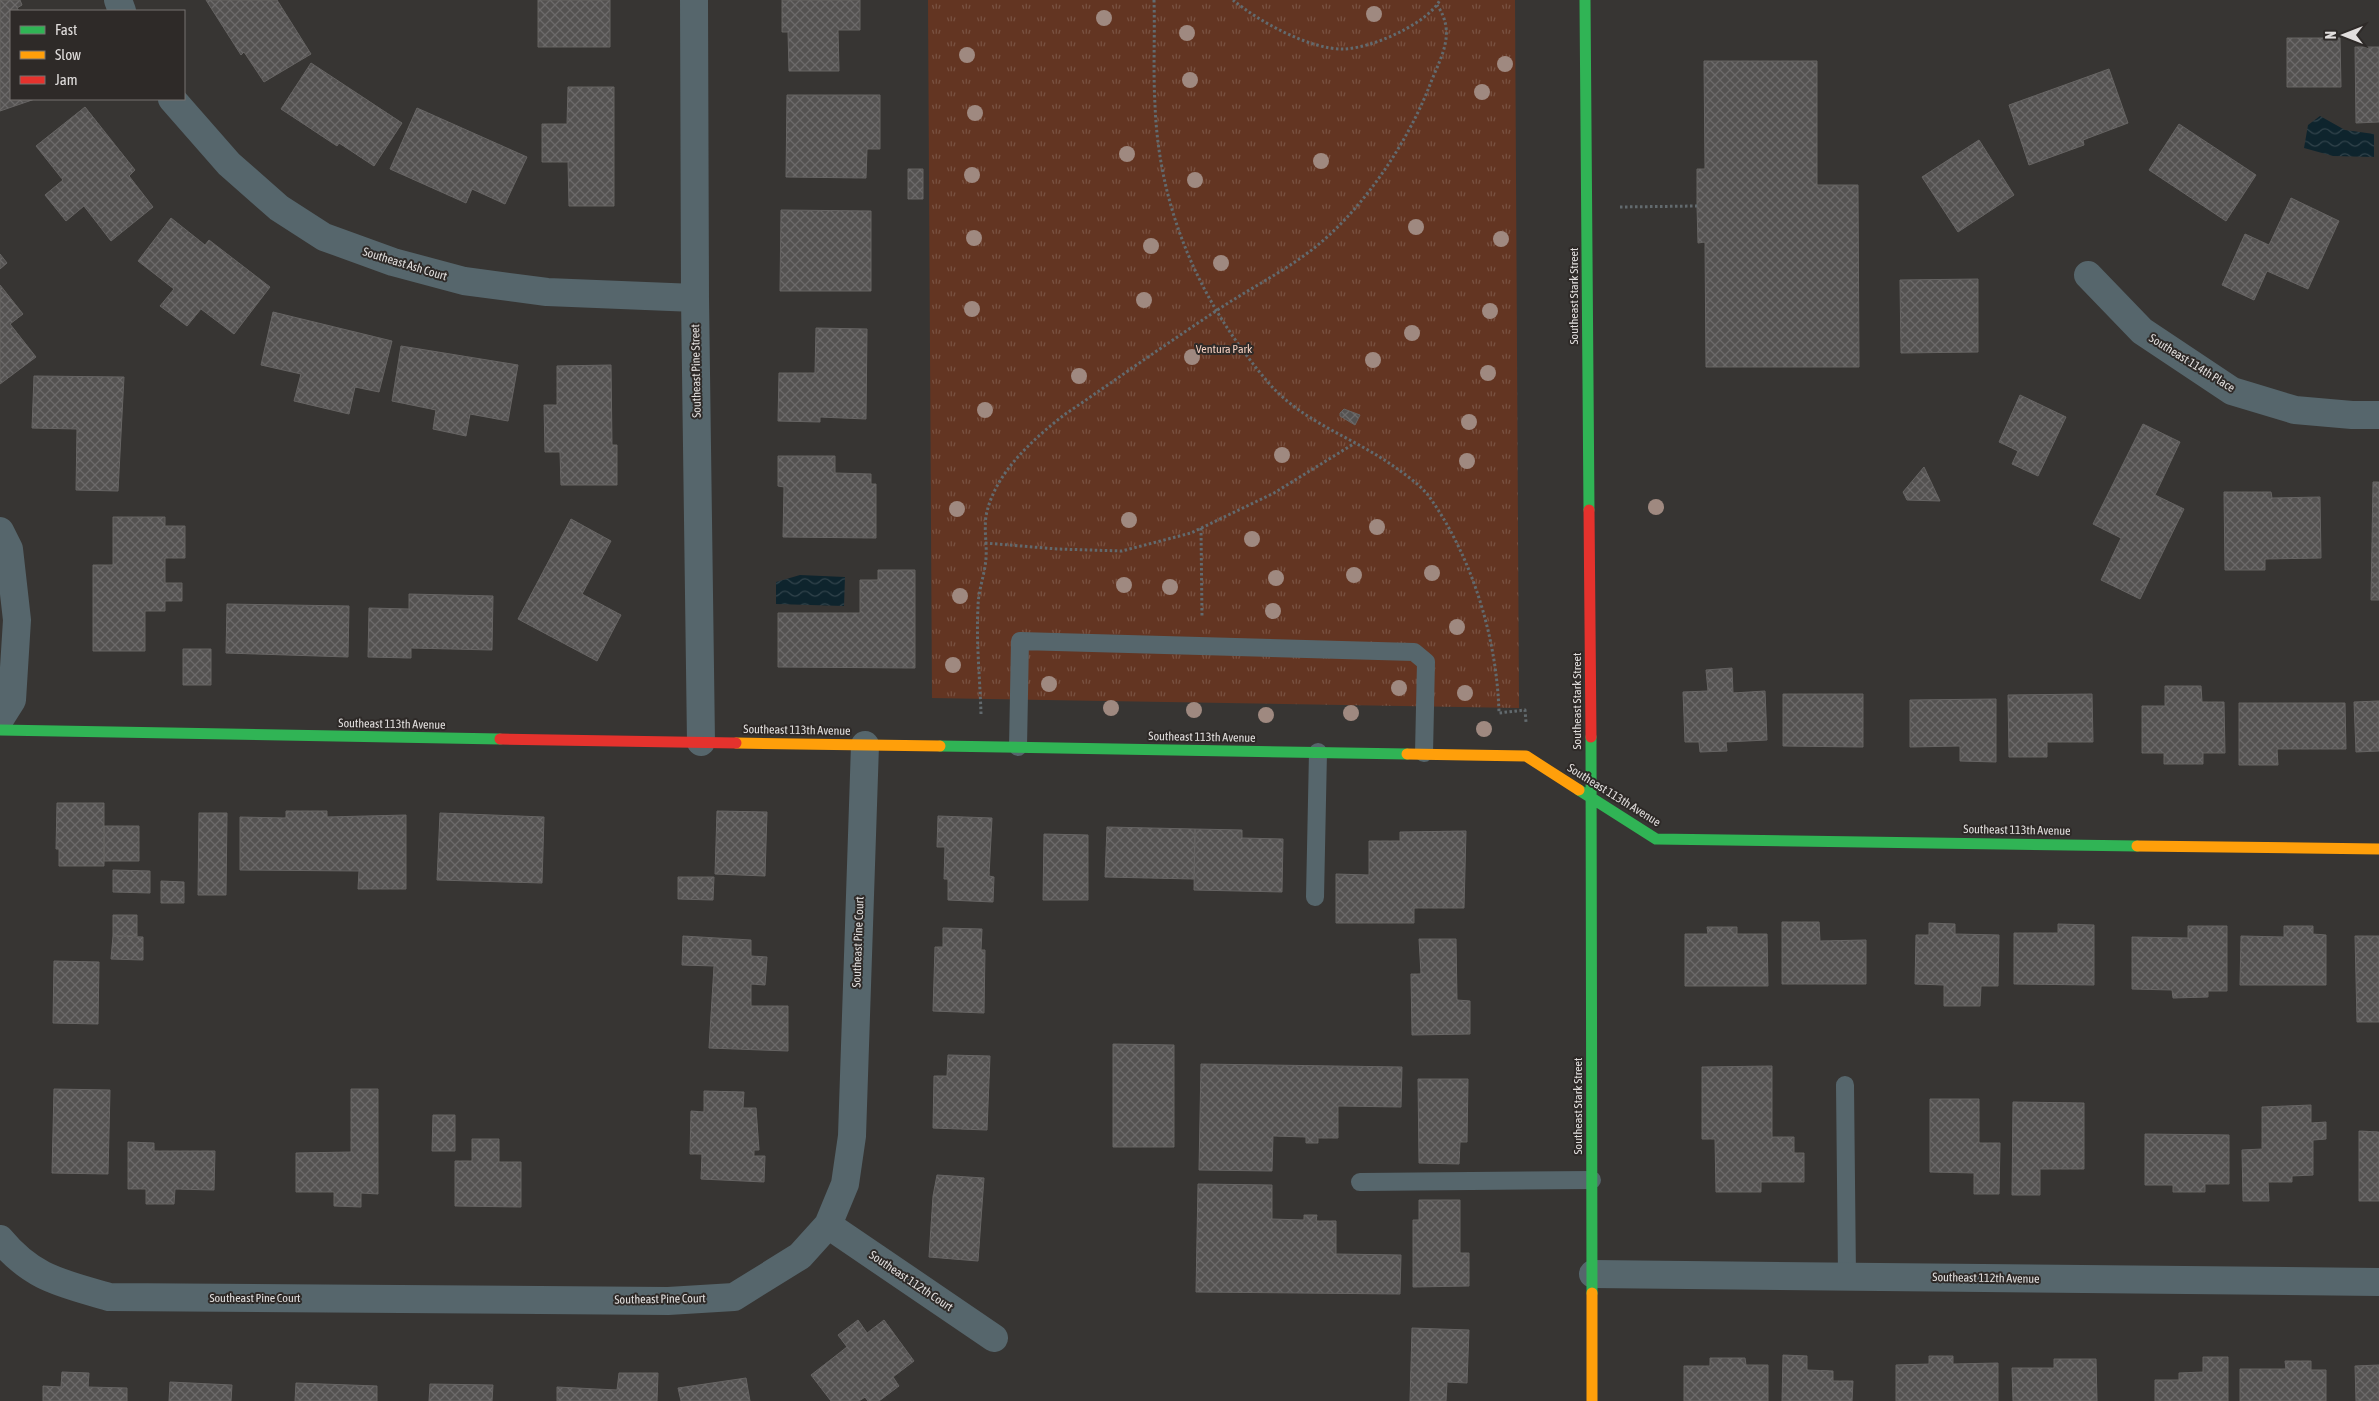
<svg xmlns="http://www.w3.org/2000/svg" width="2379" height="1401" viewBox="0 0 2379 1401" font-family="'Asap Condensed',sans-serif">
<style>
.park{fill:url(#park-tufts)}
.water{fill:url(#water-waves)}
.building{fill:url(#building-cross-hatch);stroke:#666463}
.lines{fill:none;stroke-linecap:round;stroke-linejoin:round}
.path{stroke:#626a6e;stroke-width:3;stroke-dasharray:2.5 2.5;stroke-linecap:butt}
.lane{stroke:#56666c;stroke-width:18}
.street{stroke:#56666c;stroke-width:28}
.fast{stroke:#30b455;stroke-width:11}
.slow{stroke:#ff9f0a;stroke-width:11}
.jam{stroke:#e5322d;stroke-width:11}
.tree{fill:#9f8980}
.labels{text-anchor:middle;stroke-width:4;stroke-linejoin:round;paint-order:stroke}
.street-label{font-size:12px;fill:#e1dedd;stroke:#2e2a28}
.park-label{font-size:12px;fill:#f4cebf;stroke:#2e2a28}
</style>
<defs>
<pattern id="park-tufts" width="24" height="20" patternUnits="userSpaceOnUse" patternTransform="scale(1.25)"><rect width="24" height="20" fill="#633522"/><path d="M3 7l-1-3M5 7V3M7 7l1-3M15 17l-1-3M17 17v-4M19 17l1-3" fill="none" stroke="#795242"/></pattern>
<pattern id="water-waves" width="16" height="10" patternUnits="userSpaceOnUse" patternTransform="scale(1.25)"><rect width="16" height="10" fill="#0e242d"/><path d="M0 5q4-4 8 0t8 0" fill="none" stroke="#31434b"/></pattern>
<pattern id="building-cross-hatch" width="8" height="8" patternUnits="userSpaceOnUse" patternTransform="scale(1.25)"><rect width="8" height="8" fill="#545251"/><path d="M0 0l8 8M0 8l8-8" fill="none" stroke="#6c6a6a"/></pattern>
</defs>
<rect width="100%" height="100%" fill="#373533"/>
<path class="park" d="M 928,0 L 1515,0 L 1519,708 L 932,698 Z"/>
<path class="water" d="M 2320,116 L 2345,130 L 2374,134 L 2374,157 L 2333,156 L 2304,148 L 2308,125 Z
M 800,575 L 845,577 L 844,606 L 776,604 L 776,582 Z"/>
<path class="building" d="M 0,0 L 20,0 L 22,5 L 17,8 L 19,11 L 11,11 L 11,99 L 35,99 L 0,111 Z
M 206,0 L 277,0 L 311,54 L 264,82 L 244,52 L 241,55 Z
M 538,0 L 610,0 L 610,47 L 538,47 Z
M 782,0 L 860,0 L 860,30 L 838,30 L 839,71 L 789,71 L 788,32 L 782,32 Z
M 2287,38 L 2340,38 L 2341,87 L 2287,87 Z
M 2355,47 L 2379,47 L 2379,122 L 2356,123 Z
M 1704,61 L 1817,61 L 1817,185 L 1858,185 L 1859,367 L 1706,367 L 1705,242 L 1698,243 L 1697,206 L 1697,169 L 1705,169 Z
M 311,63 L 402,123 L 374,166 L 339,143 L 337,146 L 281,109 Z
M 2109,69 L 2128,123 L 2083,140 L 2084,145 L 2029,165 L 2009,105 Z
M 568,87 L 614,87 L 614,206 L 569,206 L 568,162 L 542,162 L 542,124 L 567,124 Z
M 787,95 L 880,95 L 880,149 L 867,149 L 866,178 L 786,177 Z
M 85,107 L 135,170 L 129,176 L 153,207 L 111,241 L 84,206 L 66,221 L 45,195 L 63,180 L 36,146 Z
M 417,108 L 527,157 L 505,204 L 472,189 L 466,203 L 390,169 Z
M 2179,124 L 2256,175 L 2226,221 L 2149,170 Z
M 1979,140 L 2014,195 L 1958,232 L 1922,177 Z
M 908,169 L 923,169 L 923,199 L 908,199 Z
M 2291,198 L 2339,221 L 2308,289 L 2267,271 L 2254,300 L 2222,285 L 2245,234 L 2269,245 Z
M 781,210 L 871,211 L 871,291 L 780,291 Z
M 171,218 L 205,245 L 209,240 L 270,287 L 234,334 L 201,309 L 187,326 L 160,306 L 174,289 L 138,261 Z
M 0,254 L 7,263 L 0,269 Z
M 1978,279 L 1978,352 L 1901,353 L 1900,280 Z
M 0,285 L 23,314 L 10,324 L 36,357 L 0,384 Z
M 273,312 L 392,341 L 379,392 L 355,387 L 349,414 L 294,401 L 301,374 L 261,365 Z
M 816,328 L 867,329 L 866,419 L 820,417 L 820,422 L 778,421 L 779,373 L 815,373 Z
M 401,346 L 518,365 L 508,421 L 470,414 L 466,436 L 433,429 L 436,410 L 392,401 Z
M 611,365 L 612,445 L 617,445 L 617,485 L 561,485 L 560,452 L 545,452 L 544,405 L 557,405 L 557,366 Z
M 34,376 L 124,377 L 118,491 L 76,490 L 77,429 L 32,428 Z
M 2020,395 L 2066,417 L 2038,476 L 2012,464 L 2018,451 L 1999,442 Z
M 1344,409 L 1360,415 L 1355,425 L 1340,416 L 1340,413 Z
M 2143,424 L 2180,442 L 2155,495 L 2184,509 L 2140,599 L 2101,580 L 2121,538 L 2093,524 Z
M 778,456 L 835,456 L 835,473 L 871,474 L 871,484 L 876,484 L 876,538 L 783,537 L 784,487 L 778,486 Z
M 1924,467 L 1940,501 L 1907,500 L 1903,492 Z
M 2373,482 L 2379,482 L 2379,600 L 2371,600 Z
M 2224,492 L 2271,492 L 2272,498 L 2320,497 L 2321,558 L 2265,559 L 2265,570 L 2225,570 Z
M 113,517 L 165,517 L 165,526 L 185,526 L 185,558 L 165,558 L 165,583 L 182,583 L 182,601 L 165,601 L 165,611 L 145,611 L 145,651 L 93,651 L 93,565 L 113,565 Z
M 571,519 L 611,541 L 582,594 L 621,615 L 597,661 L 518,619 Z
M 878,570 L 915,570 L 915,668 L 778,667 L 778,613 L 860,613 L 860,580 L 878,580 Z
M 409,594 L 493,596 L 492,650 L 411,648 L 411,658 L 368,657 L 369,608 L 409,609 Z
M 227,604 L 349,606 L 348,657 L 226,653 Z
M 183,649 L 211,649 L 211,685 L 183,685 Z
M 1732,668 L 1733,693 L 1765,691 L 1767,740 L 1726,742 L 1727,751 L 1700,752 L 1699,742 L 1685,742 L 1683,692 L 1708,691 L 1706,670 Z
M 2165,686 L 2201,686 L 2202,702 L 2224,702 L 2225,753 L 2203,753 L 2203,764 L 2164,764 L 2164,753 L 2142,753 L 2142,706 L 2165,706 Z
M 1783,694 L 1863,694 L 1863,747 L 1783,746 Z
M 2092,694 L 2093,742 L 2047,742 L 2047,757 L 2009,757 L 2008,695 Z
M 1996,699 L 1996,762 L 1960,761 L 1960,746 L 1910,747 L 1910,700 Z
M 2379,701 L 2379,751 L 2356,752 L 2354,702 Z
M 2239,703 L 2345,703 L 2346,749 L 2277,749 L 2278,765 L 2239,765 Z
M 57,803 L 104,803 L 104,866 L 59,866 L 59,849 L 56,849 Z
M 286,811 L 327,811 L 327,817 L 406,815 L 406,889 L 358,889 L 359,871 L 240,870 L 240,817 L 286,818 Z
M 717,811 L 767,812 L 765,876 L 715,874 Z
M 199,813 L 227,813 L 226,895 L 198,895 Z
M 440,813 L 544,817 L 542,883 L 437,880 Z
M 938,816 L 992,818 L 989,876 L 994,877 L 993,902 L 948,900 L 948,879 L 944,879 L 945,847 L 937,847 Z
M 104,826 L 139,826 L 139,861 L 104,861 Z
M 1107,827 L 1195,829 L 1194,879 L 1105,877 Z
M 1195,829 L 1242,830 L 1242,838 L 1283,839 L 1282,892 L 1194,890 Z
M 1466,831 L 1464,908 L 1414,908 L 1414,923 L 1336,923 L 1336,874 L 1369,875 L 1369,841 L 1400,841 L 1400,832 Z
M 1044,834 L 1088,835 L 1088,900 L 1043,900 Z
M 113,870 L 150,871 L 150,893 L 113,892 Z
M 678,877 L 714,877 L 713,900 L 678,899 Z
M 161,881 L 184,882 L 184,903 L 161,903 Z
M 113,915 L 137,915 L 137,936 L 113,936 Z
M 1782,922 L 1819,922 L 1820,941 L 1866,940 L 1866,984 L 1782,984 Z
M 1929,923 L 1955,924 L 1955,934 L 1999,935 L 1998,986 L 1981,986 L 1980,1006 L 1944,1006 L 1944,985 L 1915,984 L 1916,935 L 1929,935 Z
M 2058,924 L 2094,925 L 2094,985 L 2014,984 L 2014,933 L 2058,933 Z
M 2188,926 L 2227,926 L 2227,991 L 2208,991 L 2208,997 L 2173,998 L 2172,990 L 2132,989 L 2132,937 L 2188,938 Z
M 2284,926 L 2313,926 L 2313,934 L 2326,935 L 2326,985 L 2240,985 L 2241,936 L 2284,937 Z
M 1707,927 L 1737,927 L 1737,934 L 1767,934 L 1768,986 L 1685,986 L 1685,934 L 1708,934 Z
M 943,928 L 982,929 L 981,950 L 985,950 L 984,1013 L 933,1011 L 935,947 L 943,947 Z
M 113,936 L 143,937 L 143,960 L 111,959 Z
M 683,936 L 751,940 L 751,956 L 767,957 L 765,985 L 751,984 L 751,1006 L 788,1006 L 788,1051 L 709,1048 L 714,966 L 682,965 Z
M 2355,936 L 2379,936 L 2379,1022 L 2357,1022 Z
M 1419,939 L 1456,939 L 1457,1000 L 1470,1001 L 1470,1034 L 1412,1035 L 1411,974 L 1421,974 Z
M 54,961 L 99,962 L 98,1024 L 53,1023 Z
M 1113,1044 L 1174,1045 L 1174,1147 L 1113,1147 Z
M 948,1055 L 990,1056 L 987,1130 L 933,1128 L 934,1076 L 947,1076 Z
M 1201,1064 L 1402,1067 L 1401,1107 L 1338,1106 L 1338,1138 L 1318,1138 L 1318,1143 L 1306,1143 L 1306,1137 L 1273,1136 L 1272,1171 L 1199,1170 Z
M 1772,1066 L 1772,1137 L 1794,1137 L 1794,1153 L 1804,1153 L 1804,1182 L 1761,1182 L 1761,1192 L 1716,1192 L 1715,1139 L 1702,1139 L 1702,1067 Z
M 1418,1079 L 1468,1079 L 1467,1142 L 1460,1142 L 1459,1164 L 1419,1163 Z
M 54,1089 L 110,1090 L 108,1174 L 52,1173 Z
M 351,1089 L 378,1089 L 378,1194 L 361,1193 L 361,1207 L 334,1206 L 334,1192 L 296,1192 L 296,1153 L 351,1152 Z
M 704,1091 L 744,1092 L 743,1108 L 756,1108 L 759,1150 L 754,1150 L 754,1156 L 765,1156 L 764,1182 L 701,1179 L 702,1154 L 690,1154 L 691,1111 L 704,1112 Z
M 1930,1099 L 1979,1099 L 1979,1143 L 2000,1143 L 1999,1194 L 1974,1194 L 1974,1173 L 1930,1172 Z
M 2013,1102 L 2084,1103 L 2084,1169 L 2040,1169 L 2040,1195 L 2012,1195 Z
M 2311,1105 L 2311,1123 L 2326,1122 L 2326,1139 L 2313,1140 L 2313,1175 L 2292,1176 L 2292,1182 L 2268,1182 L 2269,1201 L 2243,1201 L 2242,1150 L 2262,1149 L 2262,1107 Z
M 433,1115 L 455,1115 L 455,1151 L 432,1151 Z
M 2359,1131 L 2379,1132 L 2379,1201 L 2359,1201 Z
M 2145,1134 L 2229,1135 L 2229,1184 L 2205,1184 L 2205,1192 L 2173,1192 L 2173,1185 L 2145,1185 Z
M 472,1139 L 499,1139 L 499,1162 L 521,1162 L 521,1207 L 455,1206 L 455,1161 L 472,1161 Z
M 128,1142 L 154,1143 L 154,1151 L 215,1151 L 214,1190 L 175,1189 L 174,1204 L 146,1204 L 146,1189 L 128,1189 Z
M 937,1175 L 984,1178 L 978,1261 L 929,1257 L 933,1196 Z
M 1198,1184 L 1272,1185 L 1272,1219 L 1304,1220 L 1304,1215 L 1317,1215 L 1316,1221 L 1336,1221 L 1336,1254 L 1401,1255 L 1400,1294 L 1196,1292 Z
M 1419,1200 L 1460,1200 L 1460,1253 L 1469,1253 L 1469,1286 L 1413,1287 L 1413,1220 L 1419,1220 Z
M 858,1320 L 867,1333 L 884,1320 L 914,1361 L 893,1377 L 899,1386 L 879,1401 L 868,1401 L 865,1397 L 859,1401 L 831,1401 L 811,1375 L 847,1347 L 838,1335 Z
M 1412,1328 L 1469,1330 L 1467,1383 L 1447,1382 L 1446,1401 L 1410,1401 Z
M 1783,1355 L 1807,1356 L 1807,1370 L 1833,1371 L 1833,1381 L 1853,1381 L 1852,1401 L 1782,1401 Z
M 1929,1356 L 1953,1356 L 1953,1364 L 1998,1363 L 1998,1401 L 1896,1401 L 1896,1365 L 1929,1364 Z
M 2203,1357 L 2228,1357 L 2228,1401 L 2155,1401 L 2155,1380 L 2179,1380 L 2179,1373 L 2203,1372 Z
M 1710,1358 L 1745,1358 L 1746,1365 L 1768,1365 L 1768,1401 L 1684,1401 L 1684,1366 L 1710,1366 Z
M 2054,1359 L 2096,1359 L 2097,1401 L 2013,1401 L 2012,1368 L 2054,1368 Z
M 2285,1361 L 2311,1361 L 2311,1370 L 2326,1370 L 2326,1401 L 2240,1401 L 2240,1369 L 2286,1369 Z
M 2379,1365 L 2379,1401 L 2356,1401 L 2355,1366 Z
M 62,1372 L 89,1373 L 88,1387 L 127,1388 L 127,1401 L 43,1401 L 43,1386 L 61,1387 Z
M 619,1373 L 658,1373 L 657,1401 L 557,1401 L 557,1387 L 617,1390 Z
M 746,1378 L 750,1401 L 681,1401 L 678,1388 Z
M 170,1382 L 232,1385 L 231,1401 L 169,1401 Z
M 296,1383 L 377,1386 L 377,1401 L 295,1401 Z
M 430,1384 L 493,1385 L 492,1401 L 429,1401 Z"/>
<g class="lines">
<path class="path" d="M 1154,0 C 1155,35 1153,70 1155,105 C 1159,210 1200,302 1267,381 C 1302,423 1354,437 1396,468 C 1406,475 1420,485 1428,495 C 1472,556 1497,638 1499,713 L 1525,710 L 1526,722
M 1233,0 C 1258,21 1310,50 1344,49 C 1363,48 1384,40 1402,31 C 1415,24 1432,14 1440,0
M 1620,207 L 1697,206
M 1201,528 L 1202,617
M 985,543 L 1057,549 L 1122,551 L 1191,533 L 1274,493 L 1355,443
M 981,714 C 980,679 976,642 978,607 C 978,591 985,574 986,558 C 987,544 984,531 986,516 C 994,474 1032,440 1064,415 C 1114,381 1163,346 1213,313 C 1245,291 1278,275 1309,252 C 1361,213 1408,143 1431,82 C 1442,55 1456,32 1437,5"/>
<path class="lane" d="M 1018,747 L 1020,641 L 1414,652 L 1426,662 L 1424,753
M 1315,897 L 1318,752
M 1845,1085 L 1847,1276
M 1360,1182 L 1592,1180"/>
<path class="street" d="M 118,0 L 122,11
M 694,0 L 695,298 L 701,742
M 172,99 L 229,164 L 279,208 L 324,237 L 393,262 L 464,281 L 547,292 L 695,298
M 2088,275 L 2142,331 L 2232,391 L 2295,410 L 2352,415 L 2379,415
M 0,531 L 9,549 L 17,620 L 12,700 L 0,719
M 828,1225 L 994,1338
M 0,1239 C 33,1279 62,1283 109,1297 L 668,1301 L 734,1297 L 800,1256 L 828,1225 L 845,1184 L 852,1136 L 865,745
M 1593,1274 L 2379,1282"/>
<path class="fast" d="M 1585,0 L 1589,510
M 0,730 L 500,739
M 1591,737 L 1592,1293
M 940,746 L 1407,754
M 1579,790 L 1656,839 L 2137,846"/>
<path class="slow" d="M 736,743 L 940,746
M 1407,754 L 1526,756 L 1579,790
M 2137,846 L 2379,849
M 1592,1293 L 1592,1401"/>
<path class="jam" d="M 1589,510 L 1591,737
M 500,739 L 736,743"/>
</g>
<g class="tree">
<circle cx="1374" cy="14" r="8"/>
<circle cx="1104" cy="18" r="8"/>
<circle cx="1187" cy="33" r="8"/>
<circle cx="967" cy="55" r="8"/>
<circle cx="1505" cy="64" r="8"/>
<circle cx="1190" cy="80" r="8"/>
<circle cx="1482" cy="92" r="8"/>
<circle cx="975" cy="113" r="8"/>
<circle cx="1127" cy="154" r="8"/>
<circle cx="1321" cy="161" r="8"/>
<circle cx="972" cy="175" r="8"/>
<circle cx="1195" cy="180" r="8"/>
<circle cx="1416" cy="227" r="8"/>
<circle cx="974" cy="238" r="8"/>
<circle cx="1501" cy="239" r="8"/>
<circle cx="1151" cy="246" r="8"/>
<circle cx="1221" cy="263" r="8"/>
<circle cx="1144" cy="300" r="8"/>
<circle cx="972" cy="309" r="8"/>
<circle cx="1490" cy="311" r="8"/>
<circle cx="1412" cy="333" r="8"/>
<circle cx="1192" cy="357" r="8"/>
<circle cx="1373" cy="360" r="8"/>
<circle cx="1488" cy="373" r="8"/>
<circle cx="1079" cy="376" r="8"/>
<circle cx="985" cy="410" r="8"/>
<circle cx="1469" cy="422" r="8"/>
<circle cx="1282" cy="455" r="8"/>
<circle cx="1467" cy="461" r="8"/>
<circle cx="1656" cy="507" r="8"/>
<circle cx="957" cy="509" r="8"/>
<circle cx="1129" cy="520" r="8"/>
<circle cx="1377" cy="527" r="8"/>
<circle cx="1252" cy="539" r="8"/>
<circle cx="1432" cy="573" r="8"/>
<circle cx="1354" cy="575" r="8"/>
<circle cx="1276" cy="578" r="8"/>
<circle cx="1124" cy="585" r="8"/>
<circle cx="1170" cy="587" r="8"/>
<circle cx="960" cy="596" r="8"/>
<circle cx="1273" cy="611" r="8"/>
<circle cx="1457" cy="627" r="8"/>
<circle cx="953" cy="665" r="8"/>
<circle cx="1049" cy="684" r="8"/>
<circle cx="1399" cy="688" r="8"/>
<circle cx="1465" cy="693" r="8"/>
<circle cx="1111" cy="708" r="8"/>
<circle cx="1194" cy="710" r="8"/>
<circle cx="1351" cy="713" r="8"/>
<circle cx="1266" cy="715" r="8"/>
<circle cx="1484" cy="729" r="8"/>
</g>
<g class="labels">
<g class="street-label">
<text transform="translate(405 264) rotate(17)" y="4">Southeast Ash Court</text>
<text transform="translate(1574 296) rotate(-90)" y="4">Southeast Stark Street</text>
<text transform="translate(2192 363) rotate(32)" y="4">Southeast 114th Place</text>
<text transform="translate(696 371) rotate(-91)" y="4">Southeast Pine Street</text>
<text transform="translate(1577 701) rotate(-90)" y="4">Southeast Stark Street</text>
<text transform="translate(392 724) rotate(1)" y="4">Southeast 113th Avenue</text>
<text transform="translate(797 730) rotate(1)" y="4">Southeast 113th Avenue</text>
<text transform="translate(1202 737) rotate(1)" y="4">Southeast 113th Avenue</text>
<text transform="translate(1614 795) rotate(32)" y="4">Southeast 113th Avenue</text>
<text transform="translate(2017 830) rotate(1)" y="4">Southeast 113th Avenue</text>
<text transform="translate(858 942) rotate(-88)" y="4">Southeast Pine Court</text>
<text transform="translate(1578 1106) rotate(-90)" y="4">Southeast Stark Street</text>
<text transform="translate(1986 1278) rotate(1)" y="4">Southeast 112th Avenue</text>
<text transform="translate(911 1281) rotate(34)" y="4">Southeast 112th Court</text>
<text x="255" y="1302">Southeast Pine Court</text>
<text transform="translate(660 1299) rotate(-1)" y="4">Southeast Pine Court</text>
</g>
<g class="park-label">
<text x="1224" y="353">Ventura Park</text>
</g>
</g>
<rect x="10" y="10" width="175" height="90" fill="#2e2a28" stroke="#767270"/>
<rect x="20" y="26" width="25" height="8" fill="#30b455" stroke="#767270"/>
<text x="55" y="35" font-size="15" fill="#e1dedd">Fast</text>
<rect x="20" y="51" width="25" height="8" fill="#ff9f0a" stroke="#767270"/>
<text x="55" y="60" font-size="15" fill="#e1dedd">Slow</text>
<rect x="20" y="76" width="25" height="8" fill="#e5322d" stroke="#767270"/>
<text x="55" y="85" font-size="15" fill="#e1dedd">Jam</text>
<g transform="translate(2344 35) rotate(270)" stroke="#2e2a28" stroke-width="4" paint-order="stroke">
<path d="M0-4L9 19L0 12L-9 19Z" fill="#e1dedd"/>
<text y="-8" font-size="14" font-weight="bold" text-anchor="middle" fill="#e1dedd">N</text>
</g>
</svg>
